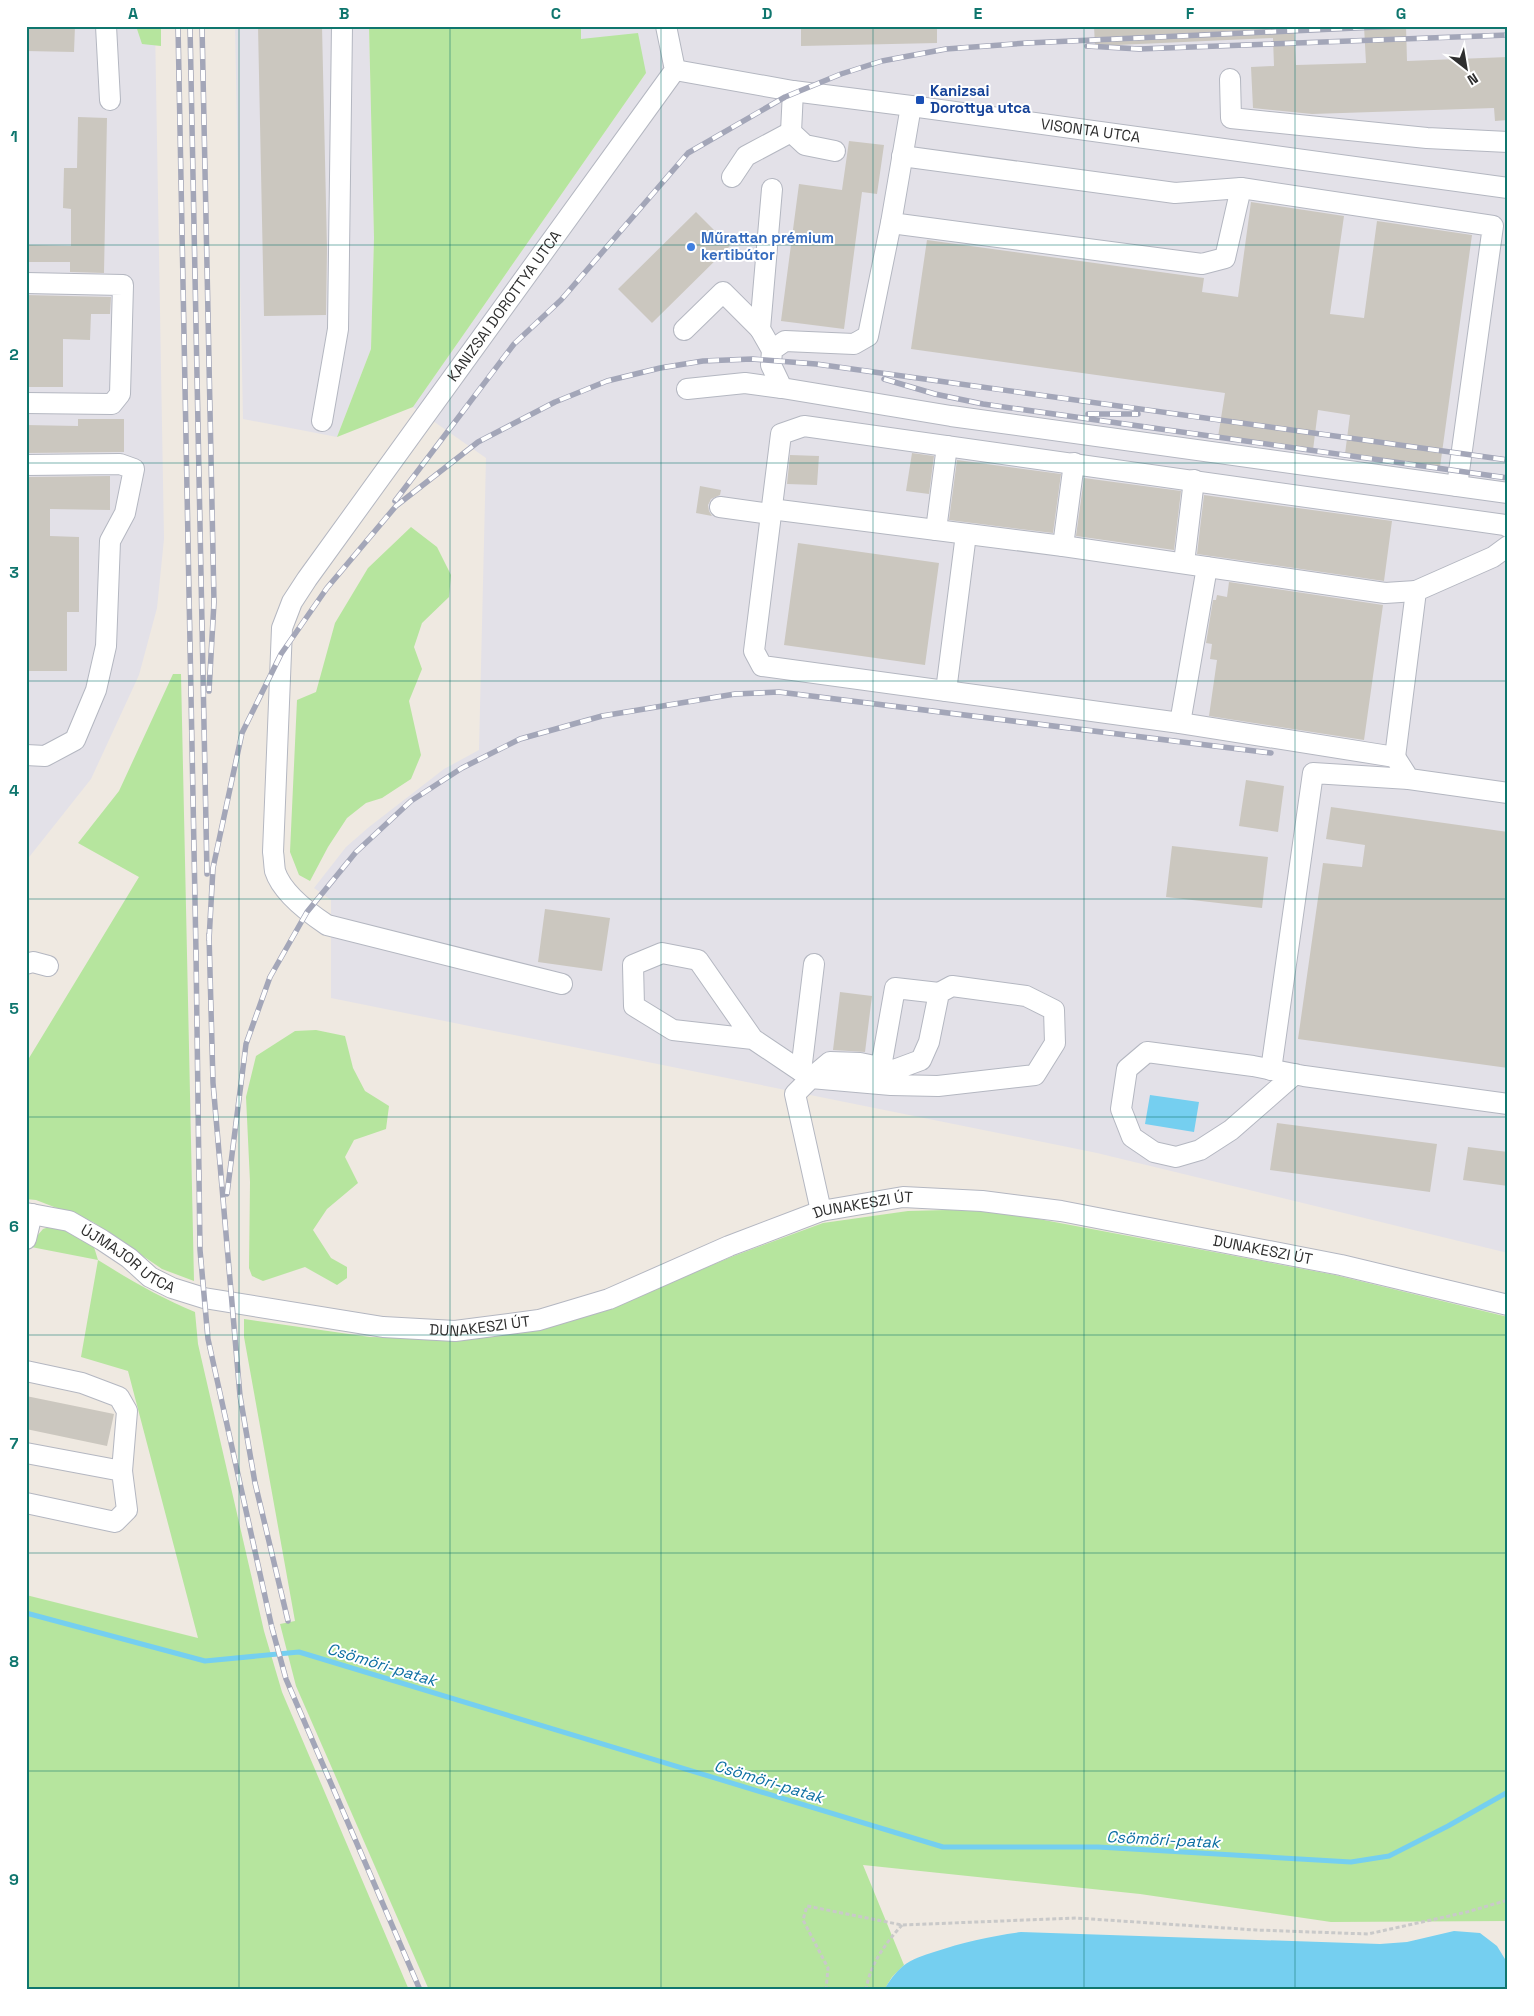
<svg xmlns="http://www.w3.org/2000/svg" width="1534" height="2016" viewBox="0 0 1534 2016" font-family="'Space Grotesk',sans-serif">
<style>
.industrial{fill:#e3e1e8}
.green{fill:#b6e59e}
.water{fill:#75cff0}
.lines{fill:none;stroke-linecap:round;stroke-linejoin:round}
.stream{stroke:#75cff0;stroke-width:5}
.building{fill:#cbc7bf}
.minor-casing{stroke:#b4b7c1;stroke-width:22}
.path{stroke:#c9c9c9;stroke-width:3;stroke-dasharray:4 2.5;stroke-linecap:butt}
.minor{stroke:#fff;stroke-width:20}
.rail-casing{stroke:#a3a6b8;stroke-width:5.5}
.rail{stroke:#fff;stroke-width:4;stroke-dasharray:11;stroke-linecap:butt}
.grid{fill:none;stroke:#0f766e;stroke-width:1;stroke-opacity:0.55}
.transit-dot{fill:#1a4fb4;stroke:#fff;stroke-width:2}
.shop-dot{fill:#3f7fe0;stroke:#fff;stroke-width:2}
.labels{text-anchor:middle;stroke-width:4;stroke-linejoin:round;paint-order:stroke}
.transit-label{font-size:15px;font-weight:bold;fill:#164399;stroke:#fff;text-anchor:start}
.street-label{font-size:15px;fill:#2e2e2e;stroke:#fff}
.shop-label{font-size:15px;font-weight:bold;fill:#366cbe;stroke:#fff;text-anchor:start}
.water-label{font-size:16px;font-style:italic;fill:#0d6fa3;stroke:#fff}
.neatline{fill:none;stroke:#0f766e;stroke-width:2}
.grid-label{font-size:16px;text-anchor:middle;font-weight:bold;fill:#0f766e}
</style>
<rect width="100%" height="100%" fill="#efe9e1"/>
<path class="industrial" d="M 26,26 L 155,26 L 164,539 L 157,608 L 139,675 L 91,779 L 26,861 Z
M 235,26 L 369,26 L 374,238 L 371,349 L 337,437 L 243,419 Z
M 581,26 L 1508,26 L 1508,1253 L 1097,1153 L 331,998 L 331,900 L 314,888 L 346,847 L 369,827 L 444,769 L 479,750 L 486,458 L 413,407 L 646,73 L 581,39 Z"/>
<path class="green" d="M 136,26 L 161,26 L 161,46 L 142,44 Z
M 369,26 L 581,26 L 581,39 L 638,33 L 646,73 L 413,407 L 337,437 L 371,349 L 374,238 Z
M 411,527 L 437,547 L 451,575 L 449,597 L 422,623 L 414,647 L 422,669 L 409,701 L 421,755 L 411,779 L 382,798 L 366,803 L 347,818 L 328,847 L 310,881 L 299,875 L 290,852 L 297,700 L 316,692 L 335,623 L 368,568 Z
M 173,674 L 181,674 L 194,1281 L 162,1269 L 93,1222 L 36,1200 L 26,1199 L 26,1063 L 139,877 L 78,843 L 119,791 Z
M 316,1030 L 345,1036 L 353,1068 L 365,1091 L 389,1106 L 386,1129 L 354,1140 L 345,1157 L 358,1183 L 327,1209 L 313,1230 L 331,1258 L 347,1267 L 347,1278 L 337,1285 L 305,1267 L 263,1281 L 252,1276 L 249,1268 L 250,1182 L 246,1097 L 256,1056 L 295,1031 Z
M 986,1209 L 1335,1275 L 1508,1317 L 1508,1921 L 1331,1922 L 1140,1894 L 863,1865 L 904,1965 L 892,1977 L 884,1990 L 429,1990 L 296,1686 L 280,1624 L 295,1621 L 244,1337 L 244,1319 L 370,1337 L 456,1339 L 615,1306 L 731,1257 L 823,1223 L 908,1211 Z
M 55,1225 L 70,1229 L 94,1247 L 98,1260 C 130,1280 161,1298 195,1312 L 198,1344 L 264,1631 L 282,1692 L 409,1990 L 26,1990 L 26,1595 L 198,1638 L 128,1371 L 81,1357 L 98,1260 L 26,1246 L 26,1234 L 37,1236 L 43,1229 Z"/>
<path class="water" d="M 1150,1095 L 1199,1102 L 1194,1132 L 1145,1124 Z
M 1454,1931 L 1480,1933 L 1497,1946 L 1508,1964 L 1508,1990 L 884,1990 C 889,1981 895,1973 903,1966 C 912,1959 924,1955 934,1952 C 963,1942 991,1936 1021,1932 L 1380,1944 L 1407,1942 Z"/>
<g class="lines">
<path class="stream" d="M 26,1613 L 205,1661 L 299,1652 L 943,1847 L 1098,1847 L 1351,1862 L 1389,1856 L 1448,1826 L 1508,1792"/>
</g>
<path class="building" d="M 26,26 L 75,26 L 74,52 L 26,51 Z
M 258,26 L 322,26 L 327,249 L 326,315 L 264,316 Z
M 801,26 L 937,26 L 937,43 L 801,46 Z
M 1094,26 L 1294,26 L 1296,65 L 1366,63 L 1364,26 L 1406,26 L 1407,61 L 1508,57 L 1508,120 L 1495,121 L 1494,108 L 1312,114 L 1253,108 L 1251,67 L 1274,66 L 1273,38 L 1095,46 Z
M 78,117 L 107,118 L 104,273 L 70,272 L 70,262 L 28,262 L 28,245 L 71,246 L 71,209 L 63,208 L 64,168 L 77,168 Z
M 849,141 L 884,145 L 877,194 L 862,192 L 844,329 L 781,321 L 799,184 L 842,190 Z
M 1251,202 L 1344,216 L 1330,314 L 1364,318 L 1377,221 L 1472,235 L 1440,467 L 1345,454 L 1350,415 L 1318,410 L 1313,450 L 1218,437 L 1225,393 L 911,349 L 927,240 L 1204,278 L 1202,292 L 1238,297 Z
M 696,212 L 730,246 L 652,323 L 618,289 Z
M 26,295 L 111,297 L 110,314 L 91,314 L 90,340 L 63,339 L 63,387 L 26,387 Z
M 78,419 L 124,419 L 124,452 L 26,453 L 26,425 L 78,426 Z
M 912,453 L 934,456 L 929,494 L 906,491 Z
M 790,455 L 819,456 L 817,485 L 787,484 Z
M 957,460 L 1061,474 L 1053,533 L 949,520 Z
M 110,476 L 110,510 L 50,509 L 50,536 L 79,537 L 79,612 L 67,612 L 67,671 L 26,671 L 26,477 Z
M 1084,478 L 1181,491 L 1174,550 L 1076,536 Z
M 700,486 L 721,490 L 720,495 L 711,499 L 708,505 L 709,511 L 712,516 L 696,513 Z
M 1204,495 L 1392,521 L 1384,581 L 1197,554 Z
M 798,543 L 939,563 L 925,665 L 784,645 Z
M 1229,582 L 1383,605 L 1364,740 L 1209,716 L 1217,660 L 1210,659 L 1212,644 L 1206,643 L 1213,600 L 1216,600 L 1217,595 L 1227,597 Z
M 1246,780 L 1284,786 L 1278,832 L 1239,826 Z
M 1331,807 L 1508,832 L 1508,1068 L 1298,1039 L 1323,863 L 1362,867 L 1365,845 L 1326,839 Z
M 1172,846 L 1268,857 L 1262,908 L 1166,897 Z
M 545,909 L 610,918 L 602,971 L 538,962 Z
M 840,992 L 872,996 L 865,1052 L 833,1050 Z
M 1277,1123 L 1437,1144 L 1430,1192 L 1270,1170 Z
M 1468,1147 L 1508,1152 L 1508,1186 L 1463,1180 Z
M 26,1396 L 114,1414 L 107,1446 L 26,1429 Z"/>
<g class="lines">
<g class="minor-casing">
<g id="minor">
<path d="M 106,26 L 110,100"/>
<path id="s1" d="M 675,70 L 793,91 L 911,106 L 1508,188"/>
<path d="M 1230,79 L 1231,118 L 1427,138 L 1508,142"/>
<path d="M 793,91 L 791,132 L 805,145 L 835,151"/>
<path d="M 911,106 L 891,223 L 868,336 L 854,344 L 785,341 L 772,350 L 771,365 L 782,388 L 951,416 L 1508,493"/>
<path d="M 902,156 L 1175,193 L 1241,188 L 1493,226 L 1457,486"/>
<path d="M 732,177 L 746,156 L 791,132"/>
<path d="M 891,223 L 1202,264 L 1225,258 L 1241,188"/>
<path d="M 26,283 L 123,285 L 120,394 L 112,404 L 26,403"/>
<path d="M 684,330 L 723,292 L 760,329"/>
<path d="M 772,350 L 760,329 L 772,189"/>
<path d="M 687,389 L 745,383 L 782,388"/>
<path d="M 322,421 L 338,329 L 342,26"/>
<path d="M 26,465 L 120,464 L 134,469 L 125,513 L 110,541 L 106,646 L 96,690 L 75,740 L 45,756 L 26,755"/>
<path d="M 720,507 L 771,514"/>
<path d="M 771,509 L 1063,546 L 1385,593 L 1416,591"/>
<path d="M 1508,527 L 1505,525 L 804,426 L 781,434 L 754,651 L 762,666 L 1180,723 L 1395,757 L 1409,779 L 1508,793"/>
<path d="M 936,530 L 947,446"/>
<path d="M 1063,546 L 1074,463"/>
<path d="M 1184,563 L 1194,480"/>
<path d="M 946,691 L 966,534"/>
<path d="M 1180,723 L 1207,567"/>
<path d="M 1395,757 L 1416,591 L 1493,557 L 1508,546"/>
<path d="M 26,964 L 33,962 L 48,966"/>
<path id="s2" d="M 562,984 L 327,925 C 309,913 282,893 275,871 C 274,865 274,858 273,852 L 282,628 L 292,602 L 307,579 L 675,70 L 666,26"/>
<path d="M 753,1039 L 698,960 L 662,953 L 633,965 L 634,1006 L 673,1030 L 753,1039 L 811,1078 L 830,1062 L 860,1063 L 894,1070 L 921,1060 L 929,1042 L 939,993 L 952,986 L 1026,996 L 1054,1010 L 1055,1043 L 1035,1075 L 938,1086 L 891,1085 L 811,1078 L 795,1094 L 821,1211"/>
<path d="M 881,1067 L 895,988 L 939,993"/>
<path d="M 1271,1070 L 1313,773 L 1409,779"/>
<path d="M 801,1071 L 814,964"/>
<path d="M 1295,1074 L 1231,1130 L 1200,1150 L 1176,1157 L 1154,1152 L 1132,1137 L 1121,1109 L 1127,1069 L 1147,1052 L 1253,1066 L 1304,1076 L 1508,1104"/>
<path id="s3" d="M 26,1213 L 69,1221 L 102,1240 L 129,1258 L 150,1277 L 172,1288 L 204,1298 L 383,1327 L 455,1331 L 539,1320 L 609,1299 L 729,1246 L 821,1211 L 903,1197 L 982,1201 L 1061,1211 L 1341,1265 L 1508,1305"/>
<path d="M 26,1239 L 32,1214"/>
<path d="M 26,1371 L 82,1383 L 119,1397 L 127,1411 L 122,1471"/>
<path d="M 26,1453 L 122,1471 L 127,1510 L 115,1522 L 26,1503"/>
</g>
</g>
<path class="path" d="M 826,1990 L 828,1968 L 803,1920 L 807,1906 L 902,1925 L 1076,1918 L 1256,1930 L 1368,1934 L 1467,1912 L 1508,1900
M 866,1990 C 870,1964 885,1944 902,1925"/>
<use href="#minor" class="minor"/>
<g class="rail-casing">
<path id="rail" d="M 178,26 L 196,952 L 200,1250 L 208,1339 L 272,1628 L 286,1679 L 420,1990
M 190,26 L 207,874
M 202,26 L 214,602 L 209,691
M 1087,46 L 1139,49 L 1508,35
M 884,379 L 935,394 L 983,404 L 1508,478
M 1088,414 L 1138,414
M 395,501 L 514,344 L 561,300 L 688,153 L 785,97 L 841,74 L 882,61 L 946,49 L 1027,43 L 1399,26
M 209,934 L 213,1083 L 240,1396 L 255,1483 L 288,1621
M 209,940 L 213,868 L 242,733 L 281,654 L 327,588 L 396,506 L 478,442 L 555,402 L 607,381 L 660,368 L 703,361 L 752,359 L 816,364 L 1508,460
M 227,1194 L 246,1044 L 270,977 L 307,912 L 356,852 L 411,801 L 462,768 L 520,739 L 602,716 L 735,694 L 779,692 L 1271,753"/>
</g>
<use href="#rail" class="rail"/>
</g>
<path class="grid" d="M 239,26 L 239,1990M 450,26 L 450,1990M 661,26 L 661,1990M 873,26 L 873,1990M 1084,26 L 1084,1990M 1295,26 L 1295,1990M 26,245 L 1508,245M 26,463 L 1508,463M 26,681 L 1508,681M 26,899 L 1508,899M 26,1117 L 1508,1117M 26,1335 L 1508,1335M 26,1553 L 1508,1553M 26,1771 L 1508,1771"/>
<rect class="transit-dot" x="915" y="95" width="10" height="10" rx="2.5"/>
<circle class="shop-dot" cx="691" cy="247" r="5"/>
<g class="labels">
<g class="transit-label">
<text x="930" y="96">Kanizsai<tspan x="930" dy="17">Dorottya utca</tspan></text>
</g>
<g class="street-label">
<text dy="5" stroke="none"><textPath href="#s1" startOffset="420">VISONTA UTCA</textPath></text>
<text dy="5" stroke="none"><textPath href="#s2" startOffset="954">KANIZSAI DOROTTYA UTCA</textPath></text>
<text dy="5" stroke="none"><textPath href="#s3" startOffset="884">DUNAKESZI ÚT</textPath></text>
<text dy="5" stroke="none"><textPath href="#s3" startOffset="1289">DUNAKESZI ÚT</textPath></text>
<text dy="5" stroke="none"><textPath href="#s3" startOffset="114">ÚJMAJOR UTCA</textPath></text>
<text dy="5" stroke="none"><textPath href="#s3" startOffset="479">DUNAKESZI ÚT</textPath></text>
</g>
<g class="shop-label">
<text x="701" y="243">Műrattan prémium<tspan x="701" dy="17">kertibútor</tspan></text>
</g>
<g class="water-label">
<text transform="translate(382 1664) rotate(17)" y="6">Csömöri-patak</text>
<text transform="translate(769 1781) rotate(17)" y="6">Csömöri-patak</text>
<text transform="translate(1163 1839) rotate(3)" y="6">Csömöri-patak</text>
</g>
</g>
<rect width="1534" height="2016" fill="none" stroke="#ffffff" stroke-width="55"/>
<g transform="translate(1466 68) rotate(149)" stroke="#ffffff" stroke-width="4" paint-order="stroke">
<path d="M0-4L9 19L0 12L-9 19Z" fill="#2e2e2e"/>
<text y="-8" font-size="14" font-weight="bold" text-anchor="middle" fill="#2e2e2e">N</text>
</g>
<rect x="28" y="28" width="1478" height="1960" class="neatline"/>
<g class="grid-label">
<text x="133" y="19">A</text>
<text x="344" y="19">B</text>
<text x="556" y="19">C</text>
<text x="767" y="19">D</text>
<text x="978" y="19">E</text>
<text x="1190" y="19">F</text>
<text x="1401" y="19">G</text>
<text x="14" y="142">1</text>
<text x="14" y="360">2</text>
<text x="14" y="578">3</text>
<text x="14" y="796">4</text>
<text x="14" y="1014">5</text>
<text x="14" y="1232">6</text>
<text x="14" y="1449">7</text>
<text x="14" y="1667">8</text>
<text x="14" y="1885">9</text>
</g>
</svg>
